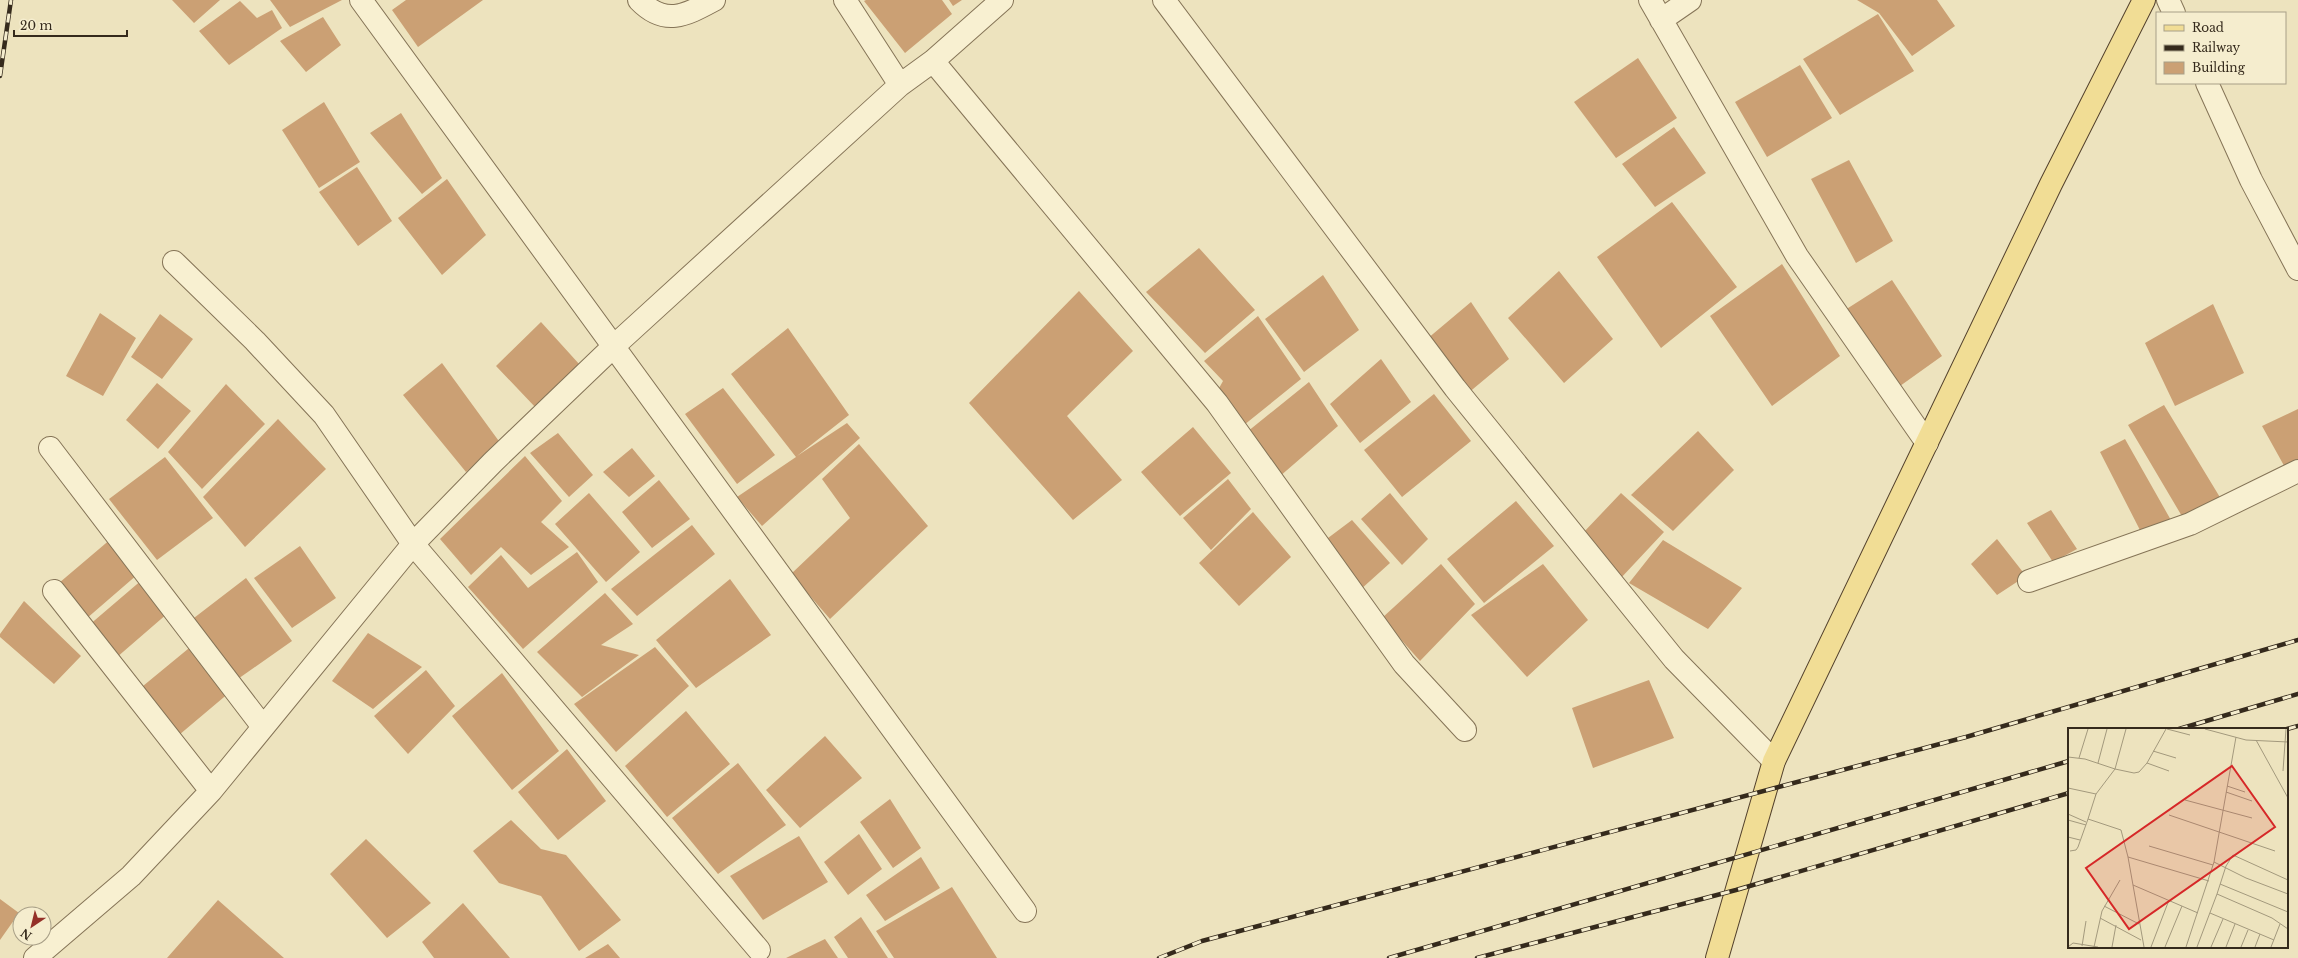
<svg xmlns="http://www.w3.org/2000/svg" width="2298" height="958" viewBox="0 0 2298 958" font-family="'Libre Baskerville',serif">
<style>
.building{fill:#cba074}
.lines{fill:none;stroke-linecap:round;stroke-linejoin:round}
.minor-casing{stroke:#857457;stroke-width:24}
.major-casing{stroke:#53412c;stroke-width:24}
.minor{stroke:#f8f0d1;stroke-width:22}
.major{stroke:#f1dd95;stroke-width:22}
.rail-casing{stroke:#352a1c;stroke-width:4.5}
.rail{stroke:#f5edce;stroke-width:3;stroke-dasharray:9;stroke-linecap:butt}
.inset-road{fill:none;stroke:#a3997d;stroke-width:1}
.view{fill:#d62828;fill-opacity:0.15;stroke:#d62828;stroke-width:2}
.inset-edge{fill:none;stroke:#352a1c;stroke-width:2}
</style>
<rect width="100%" height="100%" fill="#ede3be"/>
<path class="building" d="M 172,0 L 220,0 L 194,23 Z
M 270,0 L 342,0 L 290,27 Z
M 406,0 L 483,0 L 418,47 L 392,10 Z
M 866,0 L 942,0 L 952,14 L 905,53 L 864,1 Z
M 949,0 L 962,0 L 953,6 Z
M 1857,0 L 1937,0 L 1955,26 L 1912,56 L 1879,13 Z
M 240,1 L 257,18 L 272,10 L 282,28 L 229,65 L 199,31 Z
M 1878,14 L 1914,71 L 1840,115 L 1803,59 Z
M 323,17 L 341,45 L 306,72 L 280,41 Z
M 1638,58 L 1677,118 L 1616,158 L 1574,102 Z
M 1800,65 L 1832,118 L 1767,157 L 1735,102 Z
M 324,102 L 360,162 L 319,188 L 282,130 Z
M 401,113 L 442,178 L 422,194 L 370,133 Z
M 1674,127 L 1706,173 L 1655,207 L 1622,164 Z
M 1849,160 L 1893,241 L 1856,263 L 1811,179 Z
M 357,167 L 392,221 L 358,246 L 319,192 Z
M 447,179 L 486,235 L 442,275 L 398,218 Z
M 1672,202 L 1737,287 L 1661,348 L 1597,257 Z
M 1199,248 L 1255,310 L 1205,353 L 1146,292 Z
M 1782,264 L 1840,356 L 1772,406 L 1710,316 Z
M 1559,271 L 1613,339 L 1564,383 L 1508,318 Z
M 1323,275 L 1359,330 L 1304,372 L 1265,319 Z
M 1892,280 L 1942,356 L 1900,386 L 1845,310 Z
M 1079,291 L 1133,351 L 1067,416 L 1122,480 L 1073,520 L 969,403 Z
M 1471,302 L 1509,359 L 1467,394 L 1427,339 Z
M 2213,304 L 2244,373 L 2175,406 L 2145,343 Z
M 100,313 L 136,338 L 103,396 L 66,376 Z
M 160,314 L 193,339 L 162,379 L 131,357 Z
M 1258,316 L 1301,379 L 1244,425 L 1218,390 L 1223,381 L 1204,361 Z
M 541,322 L 580,365 L 536,408 L 496,366 Z
M 788,328 L 849,415 L 797,456 L 847,423 L 860,438 L 762,526 L 737,497 L 796,457 L 731,374 Z
M 1381,359 L 1411,402 L 1360,443 L 1330,404 Z
M 442,363 L 501,444 L 466,472 L 403,395 Z
M 1309,382 L 1338,426 L 1279,477 L 1247,432 Z
M 157,383 L 191,411 L 158,449 L 126,420 Z
M 226,384 L 265,424 L 202,489 L 168,452 Z
M 723,388 L 775,455 L 737,484 L 685,414 Z
M 1434,394 L 1471,441 L 1402,497 L 1364,450 Z
M 2164,405 L 2221,499 L 2183,518 L 2128,425 Z
M 2298,409 L 2298,465 L 2287,471 L 2262,426 Z
M 278,419 L 326,469 L 245,547 L 203,497 Z
M 1193,427 L 1231,473 L 1180,516 L 1141,472 Z
M 1698,431 L 1734,470 L 1673,531 L 1631,495 Z
M 558,433 L 593,475 L 569,497 L 530,453 Z
M 2125,439 L 2172,522 L 2142,534 L 2100,452 Z
M 859,444 L 928,526 L 830,619 L 791,574 L 850,518 L 822,479 Z
M 632,448 L 655,476 L 629,497 L 603,472 Z
M 525,456 L 562,501 L 541,522 L 569,547 L 531,575 L 501,547 L 471,575 L 440,539 Z
M 165,457 L 213,518 L 157,560 L 109,499 Z
M 1228,479 L 1251,509 L 1211,550 L 1183,518 Z
M 659,480 L 690,519 L 652,548 L 622,512 Z
M 589,493 L 640,552 L 606,582 L 555,524 Z
M 1390,493 L 1428,539 L 1402,565 L 1361,519 Z
M 1621,493 L 1664,532 L 1620,579 L 1582,534 Z
M 1516,501 L 1554,546 L 1484,603 L 1447,559 Z
M 2051,510 L 2077,549 L 2053,562 L 2027,523 Z
M 1253,512 L 1291,557 L 1239,606 L 1199,563 Z
M 1352,520 L 1390,563 L 1360,590 L 1324,541 Z
M 692,525 L 715,554 L 637,616 L 611,589 Z
M 112,538 L 138,574 L 86,619 L 59,583 Z
M 1997,539 L 2026,576 L 1997,595 L 1971,564 Z
M 1663,540 L 1742,588 L 1708,629 L 1629,583 Z
M 300,546 L 336,598 L 292,628 L 254,578 Z
M 577,552 L 598,582 L 523,649 L 468,587 L 501,555 L 528,588 Z
M 1441,564 L 1475,604 L 1420,661 L 1382,618 Z
M 1543,564 L 1588,620 L 1527,677 L 1471,615 Z
M 246,578 L 292,641 L 235,681 L 190,621 Z
M 143,579 L 168,613 L 116,658 L 88,626 Z
M 730,579 L 771,635 L 696,688 L 656,640 Z
M 605,593 L 633,624 L 601,645 L 639,655 L 582,697 L 537,652 Z
M 24,601 L 81,656 L 54,684 L 0,637 L 0,634 Z
M 368,633 L 422,667 L 373,709 L 332,681 Z
M 194,644 L 230,692 L 179,735 L 143,686 Z
M 655,647 L 689,686 L 616,752 L 574,704 Z
M 426,670 L 455,706 L 408,754 L 374,716 Z
M 502,673 L 559,751 L 512,790 L 452,716 Z
M 1649,680 L 1674,738 L 1593,768 L 1572,708 Z
M 686,711 L 730,764 L 667,817 L 625,766 Z
M 825,736 L 862,778 L 800,828 L 766,790 Z
M 567,749 L 606,801 L 558,840 L 518,792 Z
M 738,763 L 786,825 L 718,874 L 672,818 Z
M 890,799 L 921,848 L 893,868 L 860,822 Z
M 511,820 L 541,849 L 566,855 L 621,920 L 579,951 L 541,896 L 499,883 L 473,851 Z
M 859,834 L 882,869 L 848,895 L 824,862 Z
M 799,836 L 828,882 L 763,920 L 730,876 Z
M 366,839 L 431,903 L 387,938 L 330,874 Z
M 921,857 L 940,888 L 885,921 L 866,895 Z
M 952,887 L 997,958 L 894,958 L 876,931 Z
M 0,899 L 19,913 L 0,940 Z
M 218,900 L 284,958 L 167,958 Z
M 463,903 L 510,958 L 434,958 L 422,942 Z
M 861,917 L 888,958 L 848,958 L 834,937 Z
M 825,939 L 838,958 L 786,958 Z
M 608,944 L 620,958 L 585,958 Z"/>
<g class="lines">
<g class="minor-casing">
<path id="minor" d="M 361,0 L 1025,911
M 639,0 C 665,27 686,15 714,0
M 1164,0 L 1455,388 L 1674,659 L 1774,761
M 1650,0 L 1797,256 L 1927,443
M 2168,0 L 2174,13
M 1661,20 L 1690,0
M 933,61 L 1217,403 L 1404,664 L 1465,730
M 2207,83 L 2251,180 L 2298,269
M 900,85 L 933,61 L 1002,0
M 174,262 L 255,341 L 324,415 L 413,544 L 759,950
M 50,448 L 263,727
M 2029,581 L 2190,524 L 2298,471
M 54,591 L 211,791
M 35,958 L 131,876 L 211,791 L 413,544 L 493,462 L 614,346 L 900,85 L 845,0"/>
</g>
<g class="major-casing">
<path id="major" d="M 1717,958 L 1774,761 L 2051,184 L 2144,0"/>
</g>
<use href="#minor" class="minor"/>
<use href="#major" class="major"/>
<g class="rail-casing">
<path id="rail" d="M 0,76 L 11,0
M 2179,729 L 2298,694
M 2287,729 L 2298,726
M 1159,958 L 1202,941 L 1966,737 L 2298,640
M 1389,958 L 2069,761
M 1477,958 L 1736,890 L 2069,793"/>
</g>
<use href="#rail" class="rail"/>
</g>
<g transform="translate(2068 728)">
<rect width="220" height="220" fill="#ede3be"/>
<path class="inset-road" d="M 99,1 L 122,7M 137,1 L 178,12 L 220,14M 168,9 L 146,134 L 178,150 L 220,166M 188,12 L 220,70M 85,23 L 108,30M 0,29 L 17,31 L 47,41 L 58,1M 11,30 L 20,1M 30,35 L 39,1M 79,35 L 101,43M 215,43 L 218,1M 159,58 L 177,64M 0,60 L 28,66M 158,64 L 184,73M 117,72 L 184,90M 0,86 L 18,94M 101,87 L 207,123M 0,92 L 18,97M 0,109 L 12,112M 81,118 L 145,137M 2,123 L 8,122 L 10,119 L 20,91M 60,129 L 141,153M 220,152 L 165,127 L 158,138 L 149,166 L 204,190 L 220,201M 152,156 L 220,184M 65,157 L 130,185M 36,178 L 71,196M 142,185 L 206,212M 32,190 L 73,212M 14,218 L 18,193M 0,219 L 5,215 L 30,219M 26,219 L 34,183 L 52,152M 44,219 L 48,197M 76,219 L 60,129 L 53,102 L 20,91 L 28,66 L 47,41 L 66,45 L 71,44 L 79,35 L 98,1M 83,219 L 101,172M 97,219 L 114,178M 118,219 L 146,134M 129,219 L 149,166M 143,219 L 155,191M 158,219 L 167,196M 173,219 L 180,202M 187,219 L 192,206M 203,219 L 212,196"/>
<path class="view" d="M 164,38 L 207,99 L 61,201 L 18,140 Z"/>
<rect width="220" height="220" class="inset-edge"/>
</g>
<rect x="2156" y="12" width="130" height="72" fill="#f5edce" stroke="#a89f87"/>
<rect x="2164" y="25" width="20" height="6" fill="#f1dd95" stroke="#a89f87"/>
<text x="2192" y="32" font-size="12" fill="#352a1c">Road</text>
<rect x="2164" y="45" width="20" height="6" fill="#352a1c" stroke="#a89f87"/>
<text x="2192" y="52" font-size="12" fill="#352a1c">Railway</text>
<rect x="2164" y="62" width="20" height="12" fill="#cba074" stroke="#a89f87"/>
<text x="2192" y="72" font-size="12" fill="#352a1c">Building</text>
<g transform="translate(32 926) rotate(215)"><circle r="19" fill="#f5edce" stroke="#a89f87"/>
<path d="M0-3L7 15L0 10L-7 15Z" fill="#943028"/>
<text y="-6" font-size="11" font-weight="bold" text-anchor="middle" fill="#352a1c">N</text>
</g>
<path d="M14 30v6h113v-6" fill="none" stroke="#352a1c" stroke-width="2"/>
<text x="20" y="30" font-size="12" fill="#352a1c" stroke="#f5edce" stroke-width="3" paint-order="stroke">20 m</text>
</svg>
